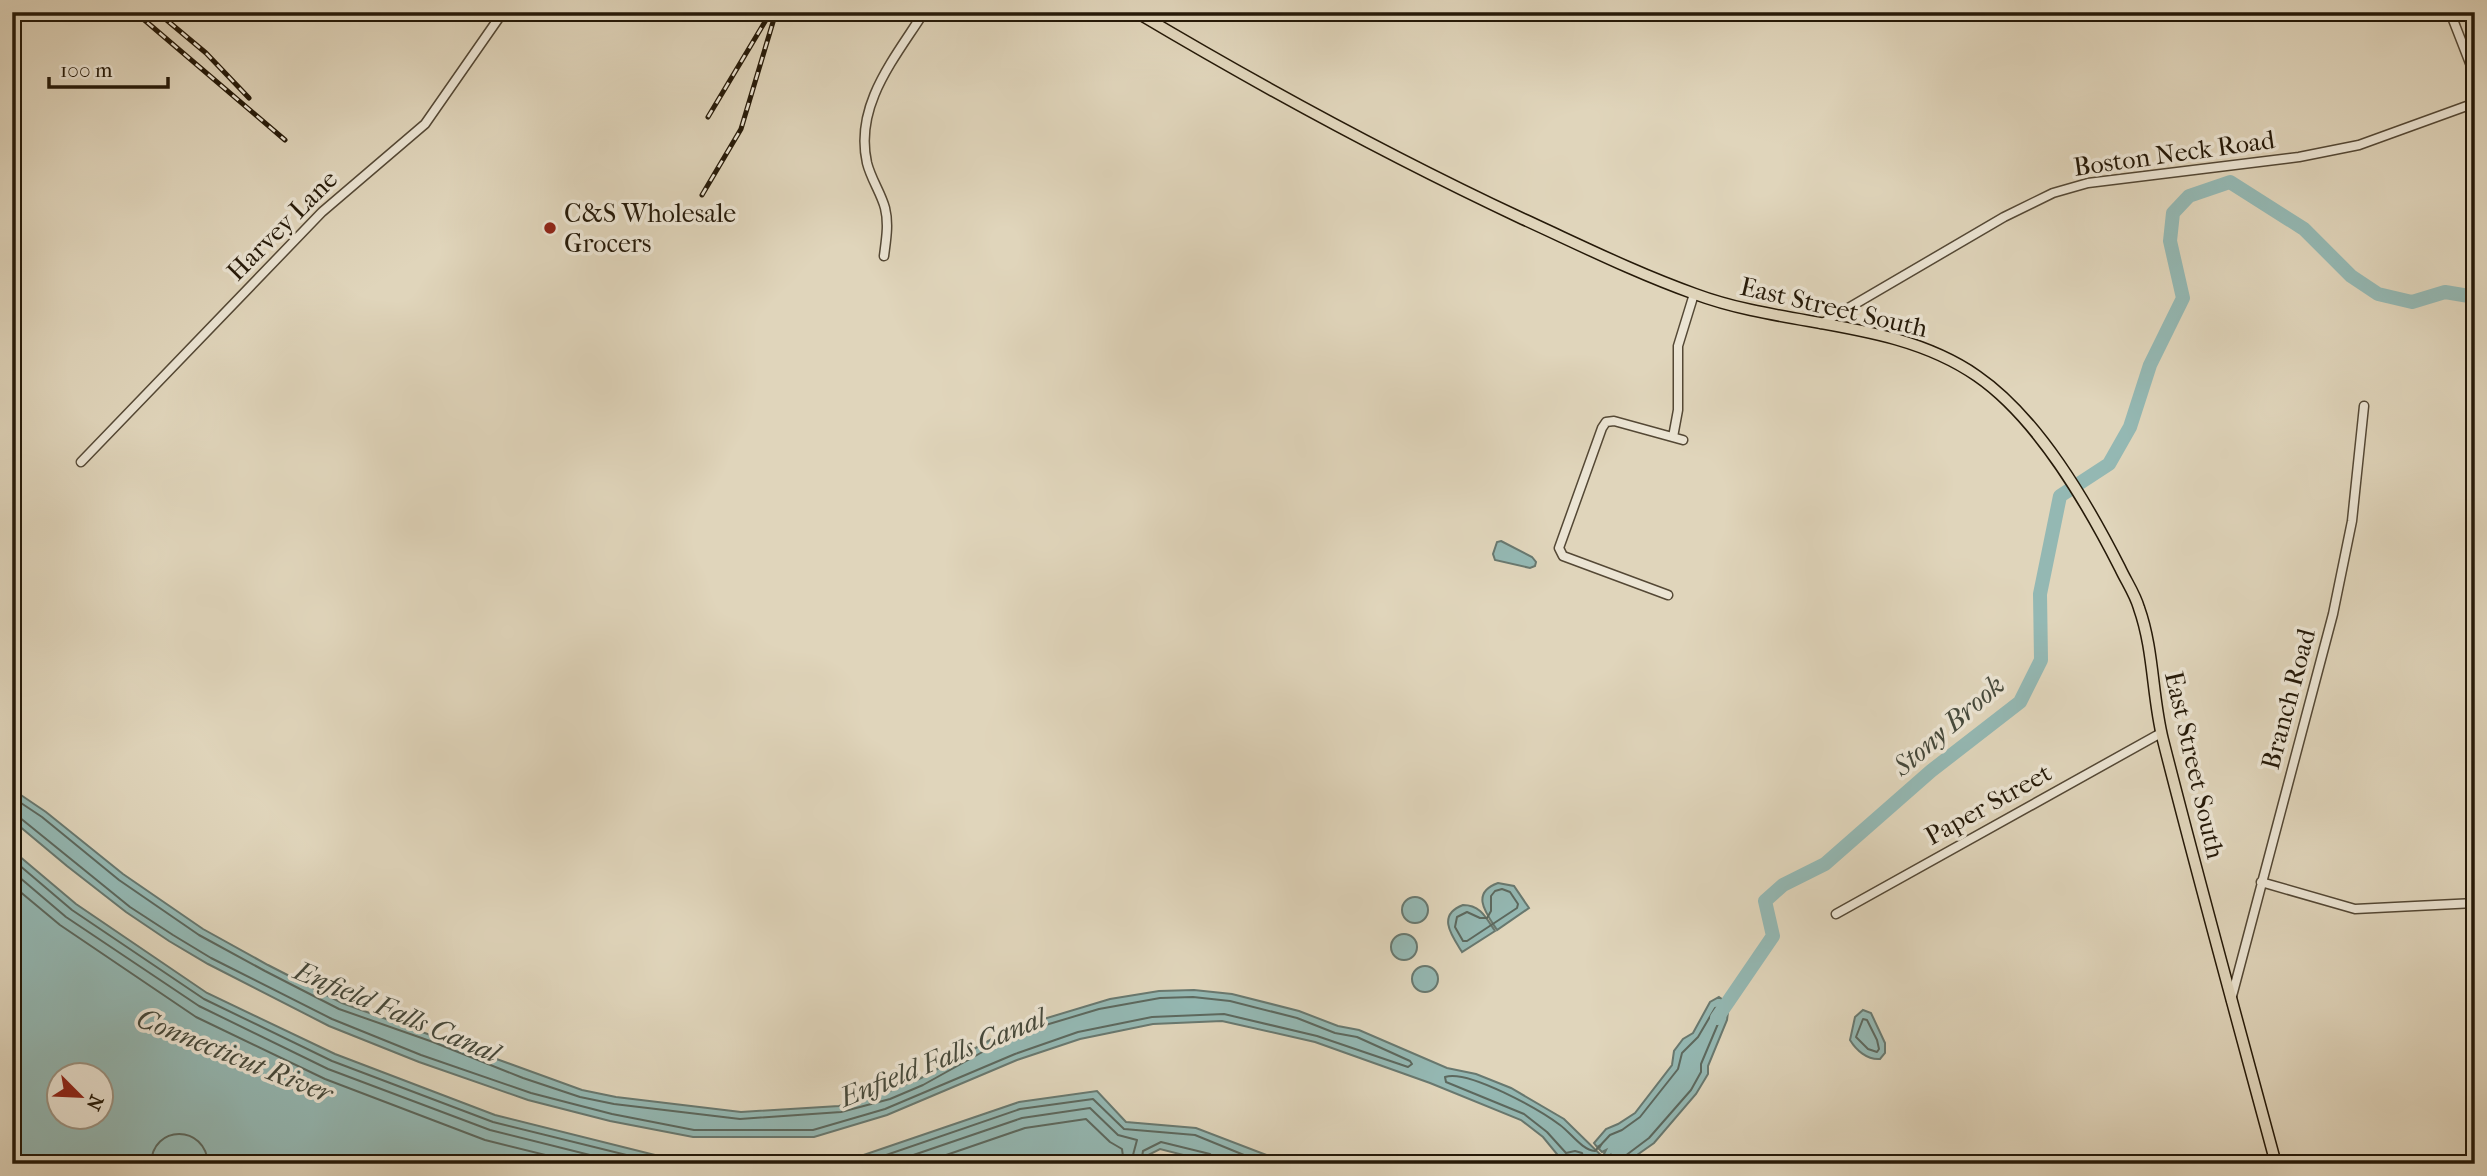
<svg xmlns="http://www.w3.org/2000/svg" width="2487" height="1176" viewBox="0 0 2487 1176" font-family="'IM FELL French Canon',serif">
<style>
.water{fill:#94b8b3;stroke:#68786f;stroke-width:2;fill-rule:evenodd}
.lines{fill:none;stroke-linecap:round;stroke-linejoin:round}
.shore{stroke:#5c685e;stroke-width:2}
.river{stroke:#94b8b3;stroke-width:14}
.minor-casing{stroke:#544835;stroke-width:11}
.major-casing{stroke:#251908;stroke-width:13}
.minor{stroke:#ebe4d3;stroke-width:8}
.major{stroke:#e0d5bb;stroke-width:10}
.rail-casing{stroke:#251908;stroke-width:5}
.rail{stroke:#ebe4d3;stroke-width:2.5;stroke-dasharray:8;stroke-linecap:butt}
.poi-dot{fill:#8f2418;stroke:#ebe4d3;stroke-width:2.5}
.labels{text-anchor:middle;stroke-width:7;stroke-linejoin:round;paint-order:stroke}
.street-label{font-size:26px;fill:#251908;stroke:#ebe4d3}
.poi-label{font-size:26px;fill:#251908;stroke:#ebe4d3;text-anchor:start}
.water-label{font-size:28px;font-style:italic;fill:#46493b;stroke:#ebe4d3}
</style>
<rect width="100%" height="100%" fill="#e0d5bb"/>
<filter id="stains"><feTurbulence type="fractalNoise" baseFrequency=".00286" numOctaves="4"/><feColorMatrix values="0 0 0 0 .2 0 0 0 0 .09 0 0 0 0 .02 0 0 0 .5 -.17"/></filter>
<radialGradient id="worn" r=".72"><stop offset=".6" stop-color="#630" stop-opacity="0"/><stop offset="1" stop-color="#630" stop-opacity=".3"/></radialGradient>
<path class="water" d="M 1501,541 L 1532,557 L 1536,562 L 1535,566 L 1530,568 L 1495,560 L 1493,554 L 1497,542 Z
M 12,789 L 46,812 L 123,874 L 203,929 L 268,965 L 342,1003 L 582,1090 L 616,1097 L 741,1112 L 839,1106 L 887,1092 L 921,1078 L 1001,1034 L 1027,1024 L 1110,999 L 1159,991 L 1194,990 L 1232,994 L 1299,1011 L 1338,1026 L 1359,1030 L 1447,1068 L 1476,1074 L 1511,1088 L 1564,1119 L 1610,1164 L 1582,1164 L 1576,1158 L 1565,1164 L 1543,1137 L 1521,1120 L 1430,1083 L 1315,1042 L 1222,1021 L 1153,1024 L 1080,1039 L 1017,1060 L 887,1115 L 814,1137 L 693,1137 L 610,1121 L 528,1100 L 419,1062 L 329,1026 L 208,964 L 169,941 L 126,912 L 67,866 L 12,820 Z
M 12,850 L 76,904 L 207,993 L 335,1054 L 495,1115 L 675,1160 L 846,1161 L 1019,1102 L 1097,1091 L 1126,1122 L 1196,1128 L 1290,1164 L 1219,1164 L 1160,1149 L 1148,1155 L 1155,1164 L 188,1164 L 179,1160 L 175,1164 L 12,1164 ZM 102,1074 L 102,1116 L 60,1116 L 60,1074 Z
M 1498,883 L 1514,886 L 1529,908 L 1497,930 C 1486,913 1470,893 1498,883 Z
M1402 910a13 13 0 1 1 26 0a13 13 0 1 1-26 0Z
M 1463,905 C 1481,905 1486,918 1495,931 L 1462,952 C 1452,936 1436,915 1463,905 Z
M1391 947a13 13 0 1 1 26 0a13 13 0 1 1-26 0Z
M1412 979a13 13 0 1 1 26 0a13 13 0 1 1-26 0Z
M 1719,997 L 1729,1004 L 1727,1020 L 1708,1066 L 1708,1074 L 1696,1094 L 1654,1143 L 1627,1162 L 1614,1164 L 1615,1160 L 1612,1163 L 1609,1159 L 1610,1155 L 1607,1157 L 1604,1154 L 1606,1150 L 1602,1152 L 1599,1149 L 1601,1145 L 1597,1147 L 1594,1143 L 1606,1129 L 1618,1124 L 1635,1113 L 1672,1065 L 1674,1051 L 1683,1039 L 1693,1033 L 1710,1002 Z
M 1863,1010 L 1871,1013 L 1885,1043 L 1885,1053 L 1880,1059 C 1867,1060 1856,1050 1850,1040 L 1855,1017 Z"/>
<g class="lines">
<path class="shore" d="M 12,797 L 42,817 L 119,880 L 199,935 L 265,971 L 339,1009 L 433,1042 L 523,1078 L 580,1097 L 614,1104 L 740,1119 L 841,1112 L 890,1099 L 923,1085 L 1004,1040 L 1029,1030 L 1099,1009 L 1160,998 L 1193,997 L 1230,1001 L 1297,1018 L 1335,1033 L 1357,1037 L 1410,1061 L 1412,1064 L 1408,1067 L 1317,1036 L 1224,1014 L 1152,1017 L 1078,1032 L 1015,1054 L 885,1109 L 813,1130 L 694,1130 L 612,1114 L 531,1093 L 421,1055 L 332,1019 L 211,958 L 173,935 L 130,907 L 19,817 L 12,815
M 12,859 L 72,910 L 204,999 L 332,1061 L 493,1122 L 663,1164
M 12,871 L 66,917 L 199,1006 L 328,1069 L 490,1130 L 626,1164
M 12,885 L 60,925 L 196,1017 L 325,1079 L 485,1140 L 582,1164
M 1502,889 L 1510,892 L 1518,904 L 1517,908 L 1467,941 L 1463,941 L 1455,927 L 1457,917 L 1467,912 L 1480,918 L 1487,918 L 1491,911 L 1491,896 L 1495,891 Z
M 1863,1019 L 1867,1020 L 1877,1040 L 1879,1049 L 1877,1052 L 1868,1049 L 1856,1037 Z
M 151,1164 C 152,1124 206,1124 208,1164
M 860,1164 L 1020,1109 L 1093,1099 L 1124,1129 L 1195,1135 L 1266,1164
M 887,1164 L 1022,1118 L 1090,1108 L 1118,1135 L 1137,1140 L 1133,1155 L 1135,1164
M 920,1164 L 1025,1128 L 1086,1119 L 1110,1142 L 1122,1149 L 1124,1164
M 1146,1164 L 1142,1157 L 1143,1151 L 1161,1142 L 1210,1154 L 1214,1158 L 1215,1164
M 1586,1164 L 1582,1153 L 1575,1151 L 1566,1153 L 1547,1132 L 1524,1114 L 1446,1082 L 1445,1077 C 1468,1069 1540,1110 1560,1125 C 1571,1133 1582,1150 1595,1151 L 1610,1135 L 1622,1130 L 1640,1117 L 1678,1069 L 1682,1053 L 1698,1037 L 1715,1008 L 1720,1007 L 1720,1019 L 1701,1064 L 1701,1072 L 1691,1090 L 1649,1138 L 1625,1156 L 1622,1164"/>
<path class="river" d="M 1717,1018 L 1773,936 L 1765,901 L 1783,885 L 1825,864 L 1931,771 L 2020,702 L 2041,660 L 2040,594 L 2060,496 L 2109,464 L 2130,427 L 2150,365 L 2183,298 L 2170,241 L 2173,213 L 2189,196 L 2230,182 L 2304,229 L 2351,276 L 2378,294 L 2412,302 L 2445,292 L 2475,297"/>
<g class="minor-casing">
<path id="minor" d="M 2450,12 L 2475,76
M 884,256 C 886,240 889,224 885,208 C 881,193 871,179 867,163 C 854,105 895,58 924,12
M 1821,324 L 2004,217 L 2053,193 L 2088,183 L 2299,157 L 2359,145 L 2475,103
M 1673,437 L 1678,410 L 1678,346 L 1694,294
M 81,462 L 322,212 L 425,124 L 503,12
M 1668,595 L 1563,556 L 1559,548 L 1602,428 L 1606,422 L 1614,421 L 1683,440
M 2261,882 L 2355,909 L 2475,903
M 1836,914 L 2161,733
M 2231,1000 L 2333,614 L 2352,521 L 2364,406"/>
</g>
<g class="major-casing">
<path id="major" d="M 1136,12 C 1262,87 1391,157 1523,219 C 1580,245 1636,273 1695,294 C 1786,328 1895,319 1977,376 C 2038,418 2087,503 2120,568 C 2126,581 2135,594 2139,608 C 2154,650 2152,697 2163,740 C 2199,882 2238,1023 2276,1164"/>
</g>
<use href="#minor" class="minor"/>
<use href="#major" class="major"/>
<g class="rail-casing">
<path id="rail" d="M 135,12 L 285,140
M 157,12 L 206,53 L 249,98
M 708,117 L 769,15
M 702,195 L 741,129 L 776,12"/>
</g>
<use href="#rail" class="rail"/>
</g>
<circle class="poi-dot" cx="550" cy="228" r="7"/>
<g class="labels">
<g class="street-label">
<text transform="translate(2174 153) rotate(-8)" y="9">Boston Neck Road</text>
<text transform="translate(282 225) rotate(-45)" y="9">Harvey Lane</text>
<text transform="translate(1834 307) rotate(13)" y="9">East Street South</text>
<text transform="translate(2288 699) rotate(-75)" y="9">Branch Road</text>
<text transform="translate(2195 765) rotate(77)" y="9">East Street South</text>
<text transform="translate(1988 804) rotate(-29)" y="9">Paper Street</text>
</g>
<g class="poi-label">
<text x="564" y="222">C&amp;S Wholesale<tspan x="564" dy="30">Grocers</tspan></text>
</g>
<g class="water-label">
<text transform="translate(1948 725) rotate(-41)" y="10">Stony Brook</text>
<text transform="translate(397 1011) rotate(23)" y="10">Enfield Falls Canal</text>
<text transform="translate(235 1055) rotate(22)" y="10">Connecticut River</text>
<text transform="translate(942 1057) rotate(-22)" y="10">Enfield Falls Canal</text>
</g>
</g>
<rect width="2487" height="1176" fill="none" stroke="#e0d5bb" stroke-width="42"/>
<rect x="14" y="14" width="2459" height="1148" fill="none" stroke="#251908" stroke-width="3.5"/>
<rect x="21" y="21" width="2445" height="1134" fill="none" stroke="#251908" stroke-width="2"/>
<g transform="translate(80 1096) rotate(114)"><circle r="33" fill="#ebe4d3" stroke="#9c9382" stroke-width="2"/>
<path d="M0-5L12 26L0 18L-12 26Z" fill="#8f2418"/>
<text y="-10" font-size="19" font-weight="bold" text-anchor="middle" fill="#251908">N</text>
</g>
<path d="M49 77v10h119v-10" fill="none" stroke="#251908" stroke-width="3.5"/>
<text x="60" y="77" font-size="21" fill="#251908" stroke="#ebe4d3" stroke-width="5" paint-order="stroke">100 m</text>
<rect width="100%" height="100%" filter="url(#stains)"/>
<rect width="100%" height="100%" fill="url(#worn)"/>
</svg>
